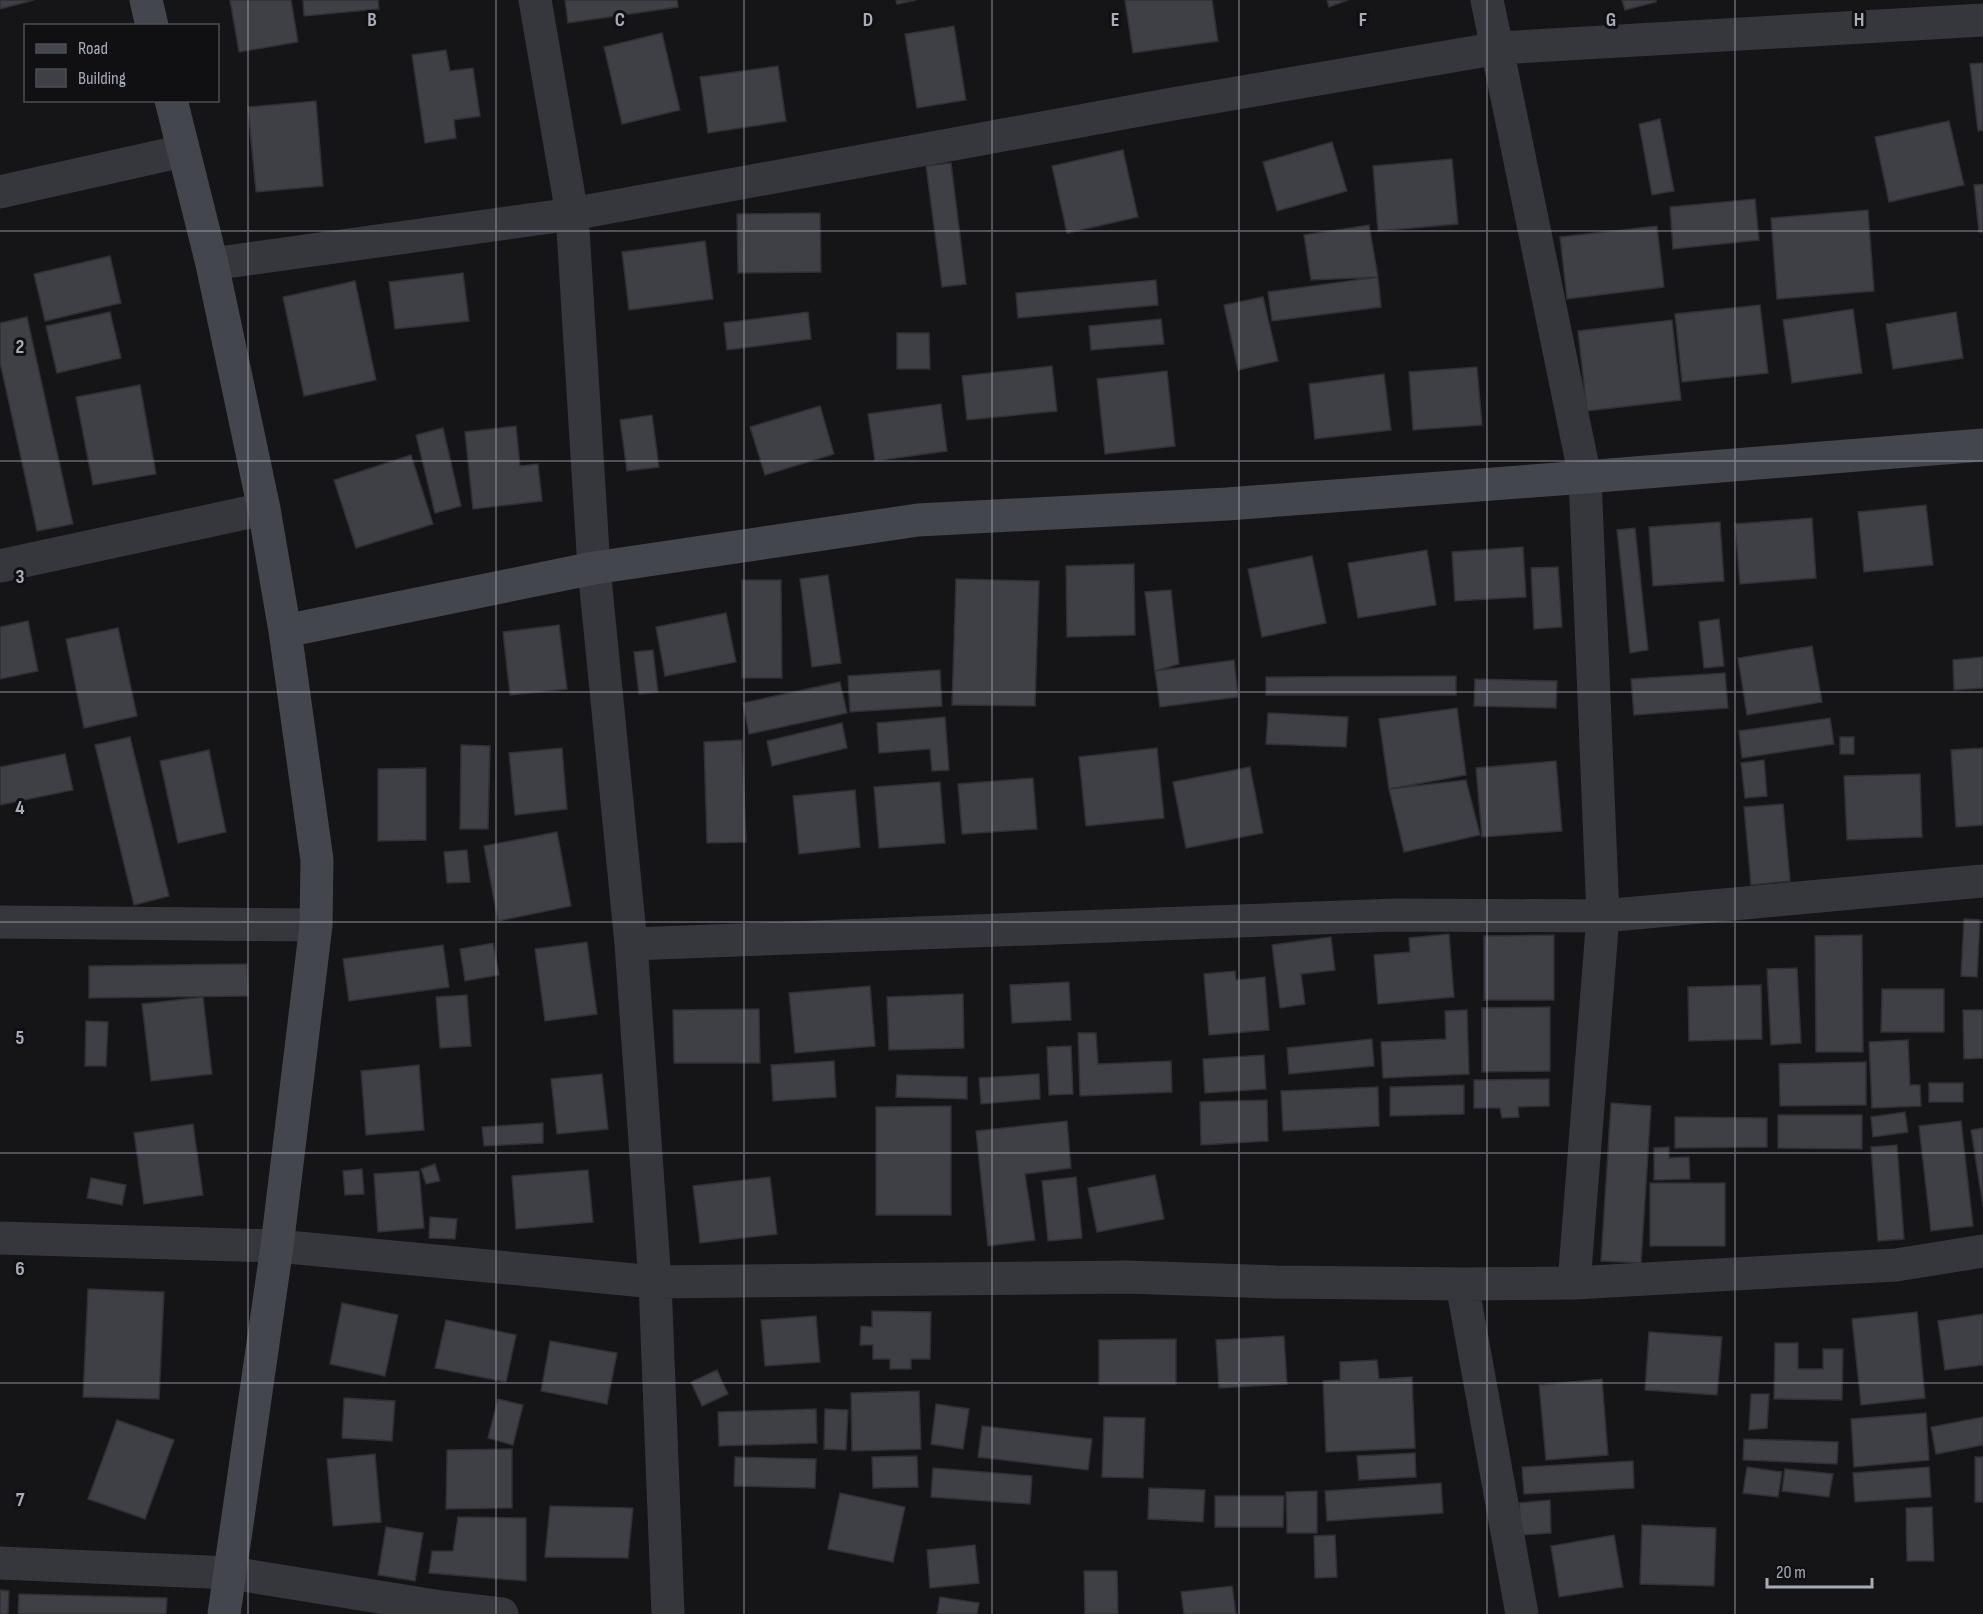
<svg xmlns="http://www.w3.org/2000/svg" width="1983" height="1614" viewBox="0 0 1983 1614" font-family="'Sofia Sans Condensed',sans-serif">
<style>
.building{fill:#3f4045;stroke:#2f2f34;stroke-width:1.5}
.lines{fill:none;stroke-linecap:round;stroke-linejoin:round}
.street{stroke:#36373d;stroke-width:33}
.secondary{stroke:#44464d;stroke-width:33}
.grid{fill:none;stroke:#a7acb8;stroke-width:1.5;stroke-opacity:0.55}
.grid-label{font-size:20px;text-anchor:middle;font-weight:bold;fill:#a7acb8;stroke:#101013;stroke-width:6;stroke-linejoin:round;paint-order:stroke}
</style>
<rect width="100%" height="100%" fill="#151518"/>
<path class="building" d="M 0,0 L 34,0 L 0,9 Z
M 230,0 L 291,0 L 298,42 L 239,52 Z
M 303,0 L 378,0 L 379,9 L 304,16 Z
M 565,0 L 677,0 L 678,7 L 568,23 Z
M 896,0 L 916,0 L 897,4 Z
M 1125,0 L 1212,0 L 1218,41 L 1133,53 Z
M 1327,0 L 1348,0 L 1329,7 Z
M 1622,0 L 1656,0 L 1656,2 L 1625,10 Z
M 954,26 L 966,100 L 917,108 L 905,34 Z
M 662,33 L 680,110 L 622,124 L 604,47 Z
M 446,50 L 450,71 L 473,68 L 480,116 L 454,120 L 456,138 L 425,143 L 412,55 Z
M 1983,63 L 1983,130 L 1978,131 L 1970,64 Z
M 778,66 L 786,121 L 708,133 L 700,77 Z
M 316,101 L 323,186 L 256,192 L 248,107 Z
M 1660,119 L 1674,191 L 1652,195 L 1639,124 Z
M 1949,121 L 1964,185 L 1889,202 L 1875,137 Z
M 1332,142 L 1347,191 L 1277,211 L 1263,162 Z
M 1123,150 L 1138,217 L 1067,233 L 1052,166 Z
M 1452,159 L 1458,224 L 1378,231 L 1373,166 Z
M 951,163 L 966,284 L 942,287 L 926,166 Z
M 1983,184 L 1983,232 L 1979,232 L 1974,185 Z
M 1755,199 L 1759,240 L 1673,249 L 1670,207 Z
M 1868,210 L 1874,291 L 1777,299 L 1771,218 Z
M 820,213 L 821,272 L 738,273 L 737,214 Z
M 1369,225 L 1378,277 L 1311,280 L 1304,235 Z
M 1657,226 L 1664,287 L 1567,299 L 1560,237 Z
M 705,241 L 713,299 L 629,310 L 622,252 Z
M 110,256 L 121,303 L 45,321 L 34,274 Z
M 463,273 L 469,321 L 395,329 L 389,282 Z
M 1378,277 L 1381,307 L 1272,321 L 1268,292 Z
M 1156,280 L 1158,305 L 1018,318 L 1016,293 Z
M 355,281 L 376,380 L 304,396 L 283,297 Z
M 1263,297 L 1278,361 L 1238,370 L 1224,305 Z
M 1760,305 L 1768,373 L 1682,382 L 1675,314 Z
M 1853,309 L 1862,373 L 1792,383 L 1783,320 Z
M 110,312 L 121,358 L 57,373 L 46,326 Z
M 808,312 L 811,339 L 727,350 L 724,323 Z
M 1956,312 L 1963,358 L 1893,369 L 1886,324 Z
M 27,317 L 73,524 L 37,531 L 0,362 L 0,323 Z
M 1161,319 L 1164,344 L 1091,350 L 1089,326 Z
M 1672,320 L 1681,400 L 1587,411 L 1578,331 Z
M 897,333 L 929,333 L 930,369 L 897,369 Z
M 1052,366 L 1057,411 L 967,420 L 962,376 Z
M 1477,367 L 1482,425 L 1413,430 L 1409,372 Z
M 1167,371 L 1175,446 L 1105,454 L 1097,379 Z
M 1384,374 L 1391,430 L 1315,439 L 1309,384 Z
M 140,385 L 156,474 L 93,485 L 76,397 Z
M 941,404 L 947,451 L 875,461 L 868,414 Z
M 820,406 L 834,454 L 765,475 L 750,427 Z
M 652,415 L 659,467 L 627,471 L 620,420 Z
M 516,426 L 520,466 L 538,464 L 542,501 L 473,509 L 465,432 Z
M 443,428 L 461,506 L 435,513 L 416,435 Z
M 411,455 L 433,524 L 356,548 L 334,480 Z
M 1926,505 L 1933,565 L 1864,572 L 1858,512 Z
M 1812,518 L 1816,578 L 1740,584 L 1735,524 Z
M 1720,522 L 1724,581 L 1653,586 L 1649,527 Z
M 1635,528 L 1648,650 L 1630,653 L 1617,530 Z
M 1523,547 L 1526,597 L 1455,601 L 1452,552 Z
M 1427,550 L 1436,605 L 1358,618 L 1348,563 Z
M 1312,556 L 1326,623 L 1262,637 L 1248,569 Z
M 1134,564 L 1135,635 L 1067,637 L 1066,566 Z
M 1558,567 L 1562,627 L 1534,629 L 1531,568 Z
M 828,575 L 841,663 L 812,667 L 800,579 Z
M 956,579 L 1039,581 L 1035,706 L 952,705 Z
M 742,580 L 781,580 L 782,678 L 742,678 Z
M 1171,590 L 1179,664 L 1155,671 L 1145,592 Z
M 726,613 L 736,662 L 665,676 L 656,627 Z
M 1719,619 L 1724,666 L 1704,668 L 1699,622 Z
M 28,621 L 38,671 L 0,679 L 0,627 Z
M 559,625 L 567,689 L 510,695 L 503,632 Z
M 118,628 L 137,716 L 84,728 L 66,639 Z
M 1812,646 L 1822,702 L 1747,715 L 1738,658 Z
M 653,650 L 658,692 L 639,694 L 634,652 Z
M 1983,657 L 1983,688 L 1954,690 L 1953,660 Z
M 1234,660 L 1238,697 L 1160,707 L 1155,671 Z
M 940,670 L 942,706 L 850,712 L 848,676 Z
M 1725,673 L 1728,708 L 1634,715 L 1631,679 Z
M 1456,676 L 1456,695 L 1266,695 L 1266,677 Z
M 1475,679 L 1557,681 L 1556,708 L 1474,706 Z
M 840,682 L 847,713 L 749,734 L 743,703 Z
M 1457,708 L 1466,775 L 1389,789 L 1379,719 Z
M 1268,713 L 1348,717 L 1346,747 L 1266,744 Z
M 945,717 L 949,770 L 932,771 L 930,749 L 879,753 L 877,723 Z
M 1830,718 L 1834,744 L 1742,758 L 1739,731 Z
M 842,723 L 847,748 L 772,766 L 767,741 Z
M 130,737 L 169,896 L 134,905 L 95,745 Z
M 1840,737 L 1854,737 L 1854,754 L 1840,754 Z
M 742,740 L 746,842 L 707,843 L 704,742 Z
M 461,745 L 490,746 L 488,829 L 460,829 Z
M 562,748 L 567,809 L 515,815 L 509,753 Z
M 1157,748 L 1164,818 L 1086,826 L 1079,757 Z
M 1983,748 L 1983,825 L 1956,827 L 1951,750 Z
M 209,750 L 226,832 L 178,843 L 160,761 Z
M 65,754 L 73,790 L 0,805 L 0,767 Z
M 1764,760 L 1767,796 L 1745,798 L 1741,763 Z
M 1556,761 L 1562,831 L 1482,837 L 1476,768 Z
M 1250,767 L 1263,833 L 1186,848 L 1173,782 Z
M 426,768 L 426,840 L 378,841 L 378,769 Z
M 1920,774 L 1922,837 L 1847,840 L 1844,776 Z
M 1033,778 L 1037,829 L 962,834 L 958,784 Z
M 1466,780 L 1480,835 L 1404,852 L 1389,789 Z
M 940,782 L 945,843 L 879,848 L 874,787 Z
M 855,790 L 860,847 L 799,854 L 793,796 Z
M 1783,804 L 1790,881 L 1751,885 L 1744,807 Z
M 557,832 L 571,906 L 498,921 L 484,846 Z
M 467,850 L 470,882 L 447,883 L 444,852 Z
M 1964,919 L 1980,920 L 1977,977 L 1961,976 Z
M 1449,934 L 1454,997 L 1378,1004 L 1374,955 L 1410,952 L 1409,938 Z
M 1554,935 L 1554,1000 L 1484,1000 L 1484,936 Z
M 1862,935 L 1863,1052 L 1816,1052 L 1815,936 Z
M 1331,937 L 1335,970 L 1301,974 L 1305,1004 L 1280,1008 L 1272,945 Z
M 587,942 L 597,1014 L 545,1021 L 535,949 Z
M 493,943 L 499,975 L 465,981 L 460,949 Z
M 443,945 L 449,987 L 349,1001 L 343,959 Z
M 247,964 L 248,996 L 89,998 L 89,966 Z
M 1797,968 L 1801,1043 L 1771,1045 L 1767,969 Z
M 1235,971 L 1236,980 L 1265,977 L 1269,1030 L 1209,1035 L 1204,974 Z
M 1069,982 L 1071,1020 L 1012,1023 L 1010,985 Z
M 1761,985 L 1762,1039 L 1689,1041 L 1688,987 Z
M 870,986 L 875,1046 L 795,1053 L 789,993 Z
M 1882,989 L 1944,989 L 1944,1032 L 1881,1032 Z
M 963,994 L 964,1048 L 889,1050 L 887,997 Z
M 467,995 L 471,1046 L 440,1048 L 436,997 Z
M 203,997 L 212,1074 L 151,1081 L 142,1004 Z
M 1550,1007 L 1550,1071 L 1482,1072 L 1482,1008 Z
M 759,1009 L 760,1063 L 674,1063 L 673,1010 Z
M 1467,1010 L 1469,1074 L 1383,1078 L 1381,1042 L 1446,1039 L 1445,1011 Z
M 1963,1010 L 1983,1010 L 1983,1058 L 1964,1059 Z
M 86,1021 L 108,1022 L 106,1066 L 85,1066 Z
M 1078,1033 L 1096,1033 L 1098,1064 L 1171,1061 L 1172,1092 L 1080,1096 Z
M 1372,1039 L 1374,1066 L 1289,1074 L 1287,1048 Z
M 1908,1040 L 1910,1085 L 1920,1085 L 1921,1106 L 1872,1108 L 1869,1042 Z
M 1071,1046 L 1073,1094 L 1049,1095 L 1047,1047 Z
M 1264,1055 L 1266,1089 L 1205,1093 L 1203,1059 Z
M 834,1061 L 836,1097 L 773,1101 L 771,1065 Z
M 1866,1062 L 1866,1105 L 1780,1106 L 1779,1064 Z
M 419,1065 L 424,1130 L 366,1135 L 361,1071 Z
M 602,1074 L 608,1129 L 557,1134 L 551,1079 Z
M 1039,1074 L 1040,1099 L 981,1104 L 979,1078 Z
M 897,1075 L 967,1077 L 967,1099 L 896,1097 Z
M 1549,1079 L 1549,1106 L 1518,1107 L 1519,1117 L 1502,1118 L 1500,1108 L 1474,1108 L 1474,1080 Z
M 1929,1083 L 1963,1083 L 1963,1102 L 1929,1102 Z
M 1464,1085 L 1464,1114 L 1390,1116 L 1390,1087 Z
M 1378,1087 L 1379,1126 L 1283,1131 L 1281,1091 Z
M 1267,1100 L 1268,1141 L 1201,1145 L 1200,1102 Z
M 1611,1103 L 1651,1106 L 1641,1263 L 1601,1261 Z
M 951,1106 L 951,1215 L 876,1215 L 876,1107 Z
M 1905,1112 L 1908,1132 L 1873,1137 L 1871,1117 Z
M 1778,1115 L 1862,1115 L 1862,1149 L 1778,1148 Z
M 1675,1117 L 1767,1118 L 1767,1147 L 1675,1148 Z
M 1067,1121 L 1071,1168 L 1025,1174 L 1035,1240 L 988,1246 L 976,1131 Z
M 1961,1121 L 1973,1226 L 1931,1231 L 1919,1126 Z
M 543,1123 L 543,1143 L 484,1146 L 482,1127 Z
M 193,1124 L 203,1195 L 144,1204 L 134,1133 Z
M 1983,1128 L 1983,1206 L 1971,1130 Z
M 1897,1145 L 1904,1239 L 1878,1241 L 1871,1147 Z
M 1669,1147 L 1669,1158 L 1689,1157 L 1690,1179 L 1654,1180 L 1654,1148 Z
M 435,1164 L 440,1181 L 426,1184 L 421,1169 Z
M 362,1169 L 364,1194 L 345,1195 L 343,1171 Z
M 588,1170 L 593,1222 L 516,1229 L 512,1176 Z
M 419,1171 L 424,1228 L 378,1232 L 374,1174 Z
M 1155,1175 L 1164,1219 L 1097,1232 L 1088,1188 Z
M 770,1177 L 777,1234 L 700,1243 L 693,1186 Z
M 1076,1177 L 1082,1238 L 1048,1241 L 1042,1181 Z
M 91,1178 L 126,1185 L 122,1205 L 87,1198 Z
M 1650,1183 L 1725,1183 L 1725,1246 L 1650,1246 Z
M 430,1217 L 457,1219 L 455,1239 L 429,1238 Z
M 88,1289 L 164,1292 L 159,1399 L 83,1397 Z
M 342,1303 L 398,1315 L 385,1376 L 330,1364 Z
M 872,1311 L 931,1312 L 930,1359 L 911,1359 L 911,1369 L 890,1369 L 890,1359 L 873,1359 L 873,1345 L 860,1345 L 861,1326 L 872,1327 Z
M 1917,1312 L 1925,1398 L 1861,1405 L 1852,1319 Z
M 1983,1314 L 1983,1365 L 1945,1370 L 1938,1321 Z
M 816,1316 L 820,1362 L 765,1366 L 761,1320 Z
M 446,1320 L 516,1335 L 506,1382 L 435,1368 Z
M 1649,1332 L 1722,1337 L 1717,1395 L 1645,1390 Z
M 1284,1336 L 1287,1384 L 1219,1388 L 1216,1340 Z
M 1176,1339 L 1176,1384 L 1099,1384 L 1099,1340 Z
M 550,1341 L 617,1353 L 607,1404 L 541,1391 Z
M 1775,1343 L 1798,1343 L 1798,1369 L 1823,1369 L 1823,1349 L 1843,1349 L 1842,1400 L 1774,1399 Z
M 1377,1360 L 1379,1379 L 1412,1377 L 1415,1448 L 1326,1452 L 1323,1381 L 1340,1380 L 1340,1362 Z
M 717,1370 L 728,1394 L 702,1406 L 691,1382 Z
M 1602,1379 L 1608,1455 L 1546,1460 L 1539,1385 Z
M 919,1391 L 921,1449 L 852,1451 L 851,1393 Z
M 1751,1394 L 1769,1394 L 1767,1428 L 1749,1430 Z
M 344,1398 L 395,1401 L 392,1441 L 342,1438 Z
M 498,1399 L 523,1405 L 513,1445 L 488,1438 Z
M 936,1404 L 969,1409 L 963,1449 L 931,1444 Z
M 816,1409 L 817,1443 L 719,1446 L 718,1412 Z
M 825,1409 L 848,1410 L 846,1450 L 824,1449 Z
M 1926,1413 L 1929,1460 L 1854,1467 L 1851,1419 Z
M 1104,1417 L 1145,1418 L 1143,1478 L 1102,1477 Z
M 1983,1417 L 1983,1445 L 1936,1454 L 1931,1427 Z
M 117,1420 L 174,1440 L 145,1519 L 88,1499 Z
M 982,1426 L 1092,1439 L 1088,1470 L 978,1457 Z
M 1744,1439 L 1838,1442 L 1837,1464 L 1743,1460 Z
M 512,1449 L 512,1508 L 446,1509 L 447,1450 Z
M 1415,1453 L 1416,1477 L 1359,1480 L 1357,1456 Z
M 375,1454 L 381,1522 L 333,1526 L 327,1459 Z
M 917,1456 L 918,1487 L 873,1488 L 872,1457 Z
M 735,1457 L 816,1459 L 815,1488 L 734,1486 Z
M 1975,1457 L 1983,1457 L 1983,1502 L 1975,1502 Z
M 1633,1461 L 1634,1488 L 1524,1494 L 1522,1467 Z
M 1747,1467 L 1782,1472 L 1778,1497 L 1743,1493 Z
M 1929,1467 L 1931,1497 L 1855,1502 L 1853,1473 Z
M 933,1468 L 1032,1476 L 1030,1504 L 931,1497 Z
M 1785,1469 L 1833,1474 L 1829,1497 L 1782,1491 Z
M 1441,1483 L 1443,1513 L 1327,1521 L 1325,1491 Z
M 1149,1488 L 1205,1490 L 1203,1522 L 1148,1519 Z
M 1317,1491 L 1317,1533 L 1287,1533 L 1286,1492 Z
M 840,1493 L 905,1507 L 893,1562 L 828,1549 Z
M 1215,1496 L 1284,1496 L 1283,1527 L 1215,1527 Z
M 1550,1500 L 1551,1533 L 1521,1535 L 1519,1503 Z
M 550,1506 L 633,1508 L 628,1558 L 545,1557 Z
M 1932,1507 L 1934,1561 L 1907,1561 L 1906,1508 Z
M 458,1517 L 526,1518 L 526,1581 L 429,1573 L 432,1551 L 453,1551 Z
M 1642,1525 L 1716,1528 L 1714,1586 L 1640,1584 Z
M 386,1527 L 423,1533 L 415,1581 L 378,1575 Z
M 1335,1535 L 1337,1577 L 1315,1578 L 1314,1536 Z
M 1614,1535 L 1623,1587 L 1559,1597 L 1551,1546 Z
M 975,1545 L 979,1583 L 930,1588 L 927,1550 Z
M 1084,1571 L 1117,1571 L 1118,1614 L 1085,1614 Z
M 1232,1586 L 1236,1614 L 1184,1614 L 1181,1592 Z
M 0,1590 L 9,1591 L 8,1614 L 0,1614 Z
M 19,1594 L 167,1598 L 166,1614 L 18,1614 Z
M 940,1597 L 979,1603 L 977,1614 L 937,1614 Z"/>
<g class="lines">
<path class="street" d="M 535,0 L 572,214 L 594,568 L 631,944 L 655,1282 L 668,1614
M 1487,0 L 1585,477 L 1603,916 L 1574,1283
M 0,192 L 183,151
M 212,264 L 572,214 L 1167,105 L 1499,48 L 1983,20
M 0,566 L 264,509
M 0,922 L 316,925
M 631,944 L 1395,915 L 1603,916 L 1983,881
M 0,1238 L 277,1246 L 655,1282 L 1127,1277 L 1276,1282 L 1462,1284 L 1574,1283 L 1896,1265 L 1983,1251
M 1462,1284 L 1522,1614
M 0,1563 L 231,1573 L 441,1607 L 502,1614"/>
<path class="secondary" d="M 146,0 L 152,26
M 171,100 L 212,264 L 264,509 L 285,631 L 317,860 L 316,925 L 277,1246 L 224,1614
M 285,631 L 594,568 L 918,520 L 1227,504 L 1585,477 L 1983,445"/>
</g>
<path class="grid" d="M 248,0 L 248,1614M 496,0 L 496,1614M 744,0 L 744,1614M 992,0 L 992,1614M 1239,0 L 1239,1614M 1487,0 L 1487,1614M 1735,0 L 1735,1614M 0,231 L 1983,231M 0,461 L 1983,461M 0,692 L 1983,692M 0,922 L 1983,922M 0,1153 L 1983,1153M 0,1383 L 1983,1383"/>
<g class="grid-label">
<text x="372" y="26">B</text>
<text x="620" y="26">C</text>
<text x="868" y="26">D</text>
<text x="1115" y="26">E</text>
<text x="1363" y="26">F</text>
<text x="1611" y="26">G</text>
<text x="1859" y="26">H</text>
<text x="20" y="353">2</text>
<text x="20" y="583">3</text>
<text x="20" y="814">4</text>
<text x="20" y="1044">5</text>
<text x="20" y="1275">6</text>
<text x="20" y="1506">7</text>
</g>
<rect x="24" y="24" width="195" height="78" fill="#101013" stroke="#4c4e55" stroke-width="1.5"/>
<rect x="36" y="44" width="30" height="9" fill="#44464d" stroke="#4c4e55" stroke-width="1.5"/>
<text x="78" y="54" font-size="18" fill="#a7acb8">Road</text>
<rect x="36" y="69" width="30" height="18" fill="#3f4045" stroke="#4c4e55" stroke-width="1.5"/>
<text x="78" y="84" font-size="18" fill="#a7acb8">Building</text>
<path d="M1767 1578v9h105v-9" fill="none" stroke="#a7acb8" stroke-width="3"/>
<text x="1776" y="1578" font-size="18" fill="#a7acb8" stroke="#101013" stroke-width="4.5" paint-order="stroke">20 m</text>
</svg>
